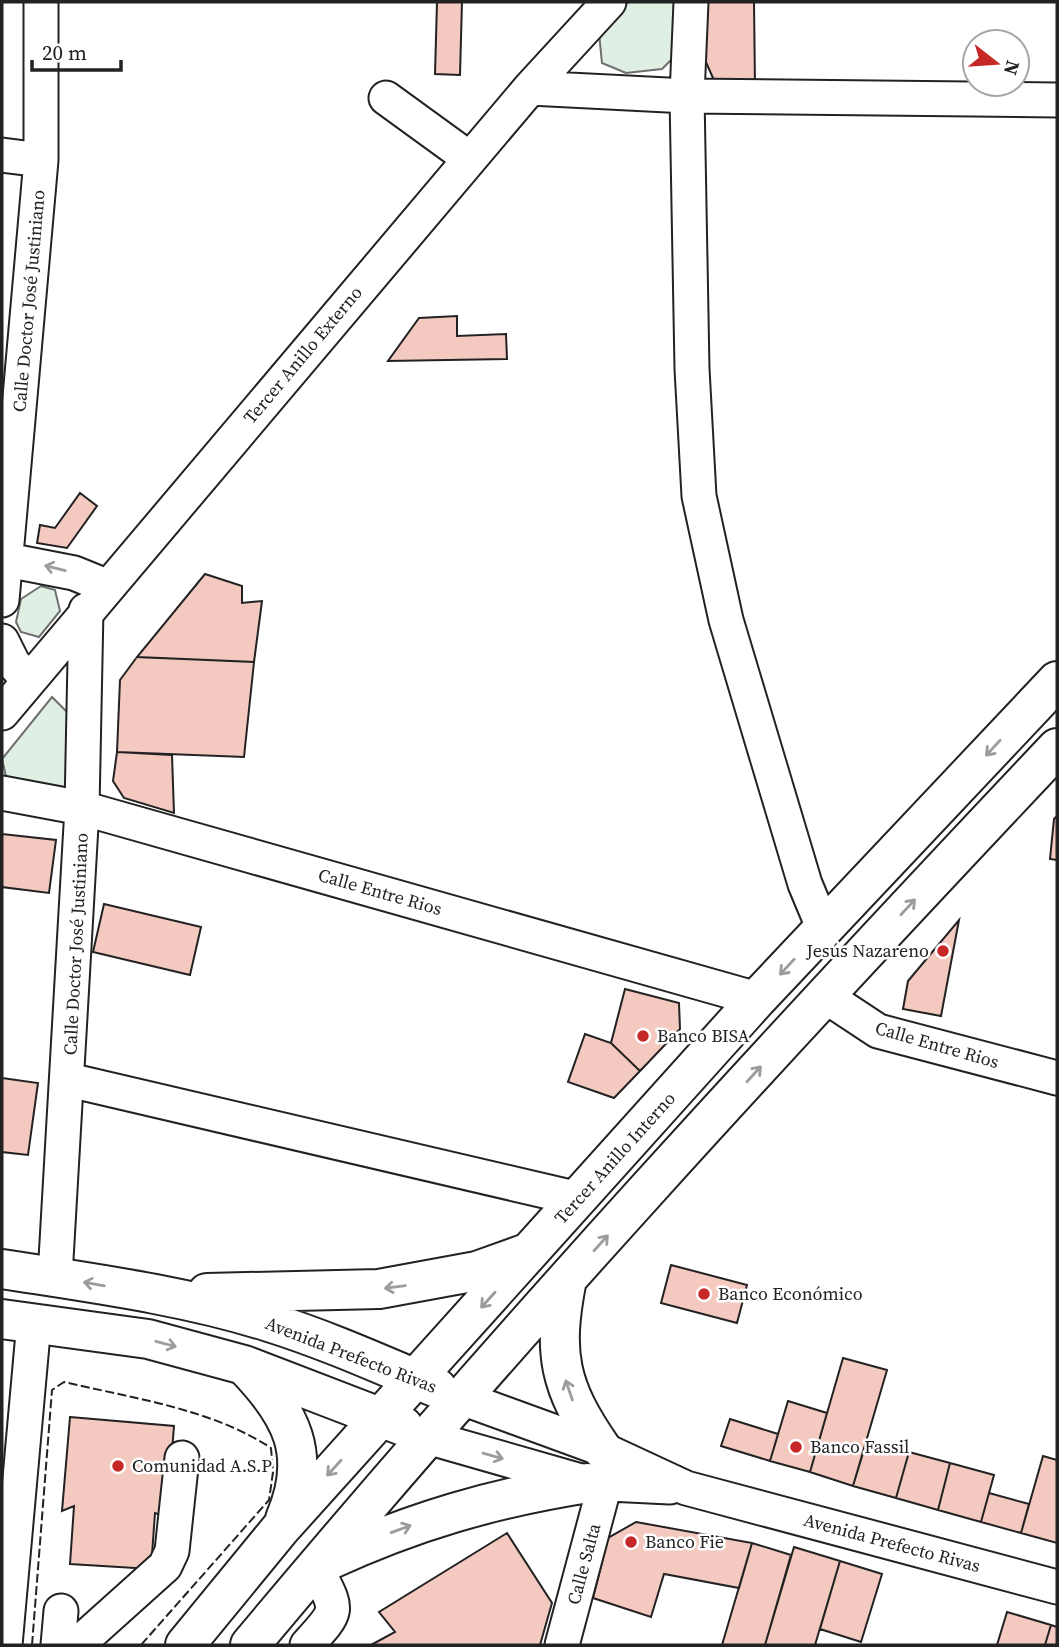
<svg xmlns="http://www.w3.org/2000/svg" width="1059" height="1647" viewBox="0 0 1059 1647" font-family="'Source Serif 4',serif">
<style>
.green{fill:#e0efe3;stroke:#6f6f6f;stroke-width:2}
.building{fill:#f3c9c0;stroke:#222;stroke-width:2}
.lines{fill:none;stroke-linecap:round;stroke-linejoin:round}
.minor-casing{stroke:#222;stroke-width:37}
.major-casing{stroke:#222;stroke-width:42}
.minor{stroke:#fff;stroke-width:33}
.major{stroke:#fff;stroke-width:38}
.fence{stroke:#222;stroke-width:2;stroke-dasharray:9 3.5;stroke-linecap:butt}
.oneway{stroke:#9c9c9c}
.poi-dot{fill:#c62828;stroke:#fff;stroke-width:2.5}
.labels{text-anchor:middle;stroke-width:5;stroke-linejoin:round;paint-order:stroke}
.street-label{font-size:18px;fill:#222;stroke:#fff}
.poi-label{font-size:18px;fill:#222;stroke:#fff;text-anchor:start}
</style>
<rect width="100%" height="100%" fill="#fff"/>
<path class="green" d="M 628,2 L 679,2 L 678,53 L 662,69 L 626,73 L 602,63 L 599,33 Z
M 41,586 L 55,590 L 60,611 L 39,637 L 21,632 L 16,622 L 21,599 Z
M 52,697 L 71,716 L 69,783 L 56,794 L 7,781 L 2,759 Z"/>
<path class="building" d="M 437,2 L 462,2 L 460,75 L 435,74 Z
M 705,2 L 754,2 L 755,86 L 726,86 L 713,78 L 705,60 Z
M 457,316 L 457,336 L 506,334 L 507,359 L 388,361 L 419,318 Z
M 80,493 L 97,506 L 67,548 L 37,543 L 40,525 L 55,528 Z
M 205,574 L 242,586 L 242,603 L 262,601 L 254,662 L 137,657 Z
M 137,657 L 254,662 L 244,757 L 117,752 L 120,680 Z
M 117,752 L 172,755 L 174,813 L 124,798 L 113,781 Z
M 1057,816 L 1057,860 L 1050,859 L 1054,819 Z
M 2,834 L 56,840 L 49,893 L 2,887 Z
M 104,904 L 201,927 L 190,975 L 93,952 Z
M 959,920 L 941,1016 L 903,1009 L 908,981 Z
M 625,989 L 679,1003 L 680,1029 L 640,1071 L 611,1043 Z
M 585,1034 L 611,1043 L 640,1071 L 614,1098 L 568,1082 Z
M 2,1078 L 38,1083 L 28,1155 L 2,1152 Z
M 671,1265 L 747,1285 L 737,1323 L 661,1303 Z
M 843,1358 L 887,1370 L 853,1486 L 810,1472 Z
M 788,1401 L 827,1413 L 810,1472 L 770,1461 Z
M 70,1417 L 174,1426 L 167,1517 L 155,1513 L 151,1569 L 70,1564 L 74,1506 L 62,1511 Z
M 730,1419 L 778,1434 L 770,1461 L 721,1446 Z
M 867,1440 L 909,1452 L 896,1498 L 853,1486 Z
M 909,1452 L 950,1463 L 938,1510 L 896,1498 Z
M 1043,1456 L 1057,1460 L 1057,1543 L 1021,1533 Z
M 950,1463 L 994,1475 L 981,1522 L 938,1510 Z
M 989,1493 L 1029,1504 L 1021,1533 L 981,1522 Z
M 636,1522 L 752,1543 L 739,1588 L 664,1574 L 651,1617 L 593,1598 L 608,1538 Z
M 507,1533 L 552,1603 L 540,1645 L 371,1645 L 395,1632 L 379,1612 Z
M 752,1543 L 791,1555 L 765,1645 L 722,1645 Z
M 794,1547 L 840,1561 L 815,1645 L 765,1645 Z
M 840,1561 L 882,1574 L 861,1642 L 820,1629 Z
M 1007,1612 L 1051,1625 L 1045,1645 L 997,1645 Z
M 1051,1625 L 1057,1627 L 1057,1645 L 1045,1645 Z"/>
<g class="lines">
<g class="minor-casing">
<path id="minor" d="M 691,2 L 687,96 L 692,369 L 699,496 L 726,620 L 805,884 L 823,927
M 530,88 L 687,96 L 1057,100
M 386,98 L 470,159
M 2,155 L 41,160
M 2,559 L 74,573 L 106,586
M 2,600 L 41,160 L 41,2
M 2,641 L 13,663 L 29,681
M 2,713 L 530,88 L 609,2
M 2,793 L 82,808 L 757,999
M 825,996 L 878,1031 L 1057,1078
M 69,1080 L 579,1199
M 55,1277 L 82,808 L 86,610
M 462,1398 L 602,1449 L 686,1488 L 1057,1587
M 427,1437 L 588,1483 L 670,1487
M 5,1645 L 34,1322
M 58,1645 L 61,1611
M 77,1645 L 165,1566 L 172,1551 L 182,1458
M 307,1645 C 341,1608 338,1612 316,1567
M 562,1645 L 605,1484"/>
</g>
<g class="major-casing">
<path id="major" d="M 2,1269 C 91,1283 183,1295 269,1322 C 327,1340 382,1365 437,1388
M 567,1279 C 552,1354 559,1387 602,1449
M 207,1293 L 379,1289 L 477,1271 L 527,1253
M 2,1319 L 148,1339 L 244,1365 L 403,1426
M 246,1367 C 291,1414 313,1454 285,1519
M 327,1561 C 414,1521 493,1498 588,1483
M 185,1645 L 281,1528 L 757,999 L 1057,681
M 250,1645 C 508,1336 781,1040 1057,748"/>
</g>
<use href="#minor" class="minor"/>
<use href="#major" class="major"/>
<path class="fence" d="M 32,1645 L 52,1390 L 64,1382 C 132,1398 212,1409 271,1448 L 273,1472 L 269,1500 L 141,1645"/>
</g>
<defs><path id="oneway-shaft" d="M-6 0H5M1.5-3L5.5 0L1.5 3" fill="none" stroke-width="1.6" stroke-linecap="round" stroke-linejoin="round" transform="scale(1.75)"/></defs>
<g class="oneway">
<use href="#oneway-shaft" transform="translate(55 568) rotate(-166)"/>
<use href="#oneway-shaft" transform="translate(993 748) rotate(133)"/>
<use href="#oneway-shaft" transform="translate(908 907) rotate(-47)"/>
<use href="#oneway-shaft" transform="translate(787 967) rotate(133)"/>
<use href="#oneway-shaft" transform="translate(754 1074) rotate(-48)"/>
<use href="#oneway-shaft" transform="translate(601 1243) rotate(-48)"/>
<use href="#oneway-shaft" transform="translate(94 1284) rotate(-170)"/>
<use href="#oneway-shaft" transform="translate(395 1287) rotate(172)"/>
<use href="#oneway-shaft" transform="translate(488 1300) rotate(132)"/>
<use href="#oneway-shaft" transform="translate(166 1344) rotate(15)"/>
<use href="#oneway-shaft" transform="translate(569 1390) rotate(-109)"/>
<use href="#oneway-shaft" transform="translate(493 1456) rotate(16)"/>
<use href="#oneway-shaft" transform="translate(334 1468) rotate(132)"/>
<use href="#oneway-shaft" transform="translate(401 1529) rotate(-20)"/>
</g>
<g class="poi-dot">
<circle cx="943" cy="951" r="7"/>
<circle cx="643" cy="1036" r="7"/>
<circle cx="704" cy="1294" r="7"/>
<circle cx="796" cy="1447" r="7"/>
<circle cx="118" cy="1466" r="7"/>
<circle cx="631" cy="1542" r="7"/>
</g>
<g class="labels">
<g class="street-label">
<text transform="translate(29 301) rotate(-85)" y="6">Calle Doctor José Justiniano</text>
<text transform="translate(303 355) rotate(-50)" y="6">Tercer Anillo Externo</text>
<text transform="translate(380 892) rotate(16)" y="6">Calle Entre Rios</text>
<text transform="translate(76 944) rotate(-87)" y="6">Calle Doctor José Justiniano</text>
<text transform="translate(937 1045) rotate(16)" y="6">Calle Entre Rios</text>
<text transform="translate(615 1158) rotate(-48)" y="6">Tercer Anillo Interno</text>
<text transform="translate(351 1355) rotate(21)" y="6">Avenida Prefecto Rivas</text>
<text transform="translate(892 1543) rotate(15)" y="6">Avenida Prefecto Rivas</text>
<text transform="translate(584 1564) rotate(-75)" y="6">Calle Salta</text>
</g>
<g class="poi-label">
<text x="929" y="957" text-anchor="end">Jesús Nazareno</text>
<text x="657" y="1042">Banco BISA</text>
<text x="718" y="1300">Banco Económico</text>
<text x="810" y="1453">Banco Fassil</text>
<text x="132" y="1472">Comunidad A.S.P</text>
<text x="645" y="1548">Banco Fie</text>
</g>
</g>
<rect width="1059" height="1647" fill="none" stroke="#222222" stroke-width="7"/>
<g transform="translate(996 63) rotate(107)"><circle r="33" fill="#ffffff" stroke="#a7a7a7" stroke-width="2"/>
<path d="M0-5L12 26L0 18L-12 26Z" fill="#c62828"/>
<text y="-10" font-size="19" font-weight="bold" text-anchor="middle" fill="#222222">N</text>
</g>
<path d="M32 60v10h89v-10" fill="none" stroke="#222222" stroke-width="3.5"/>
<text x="42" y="60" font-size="21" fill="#222222" stroke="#ffffff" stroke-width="5" paint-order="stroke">20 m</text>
</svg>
